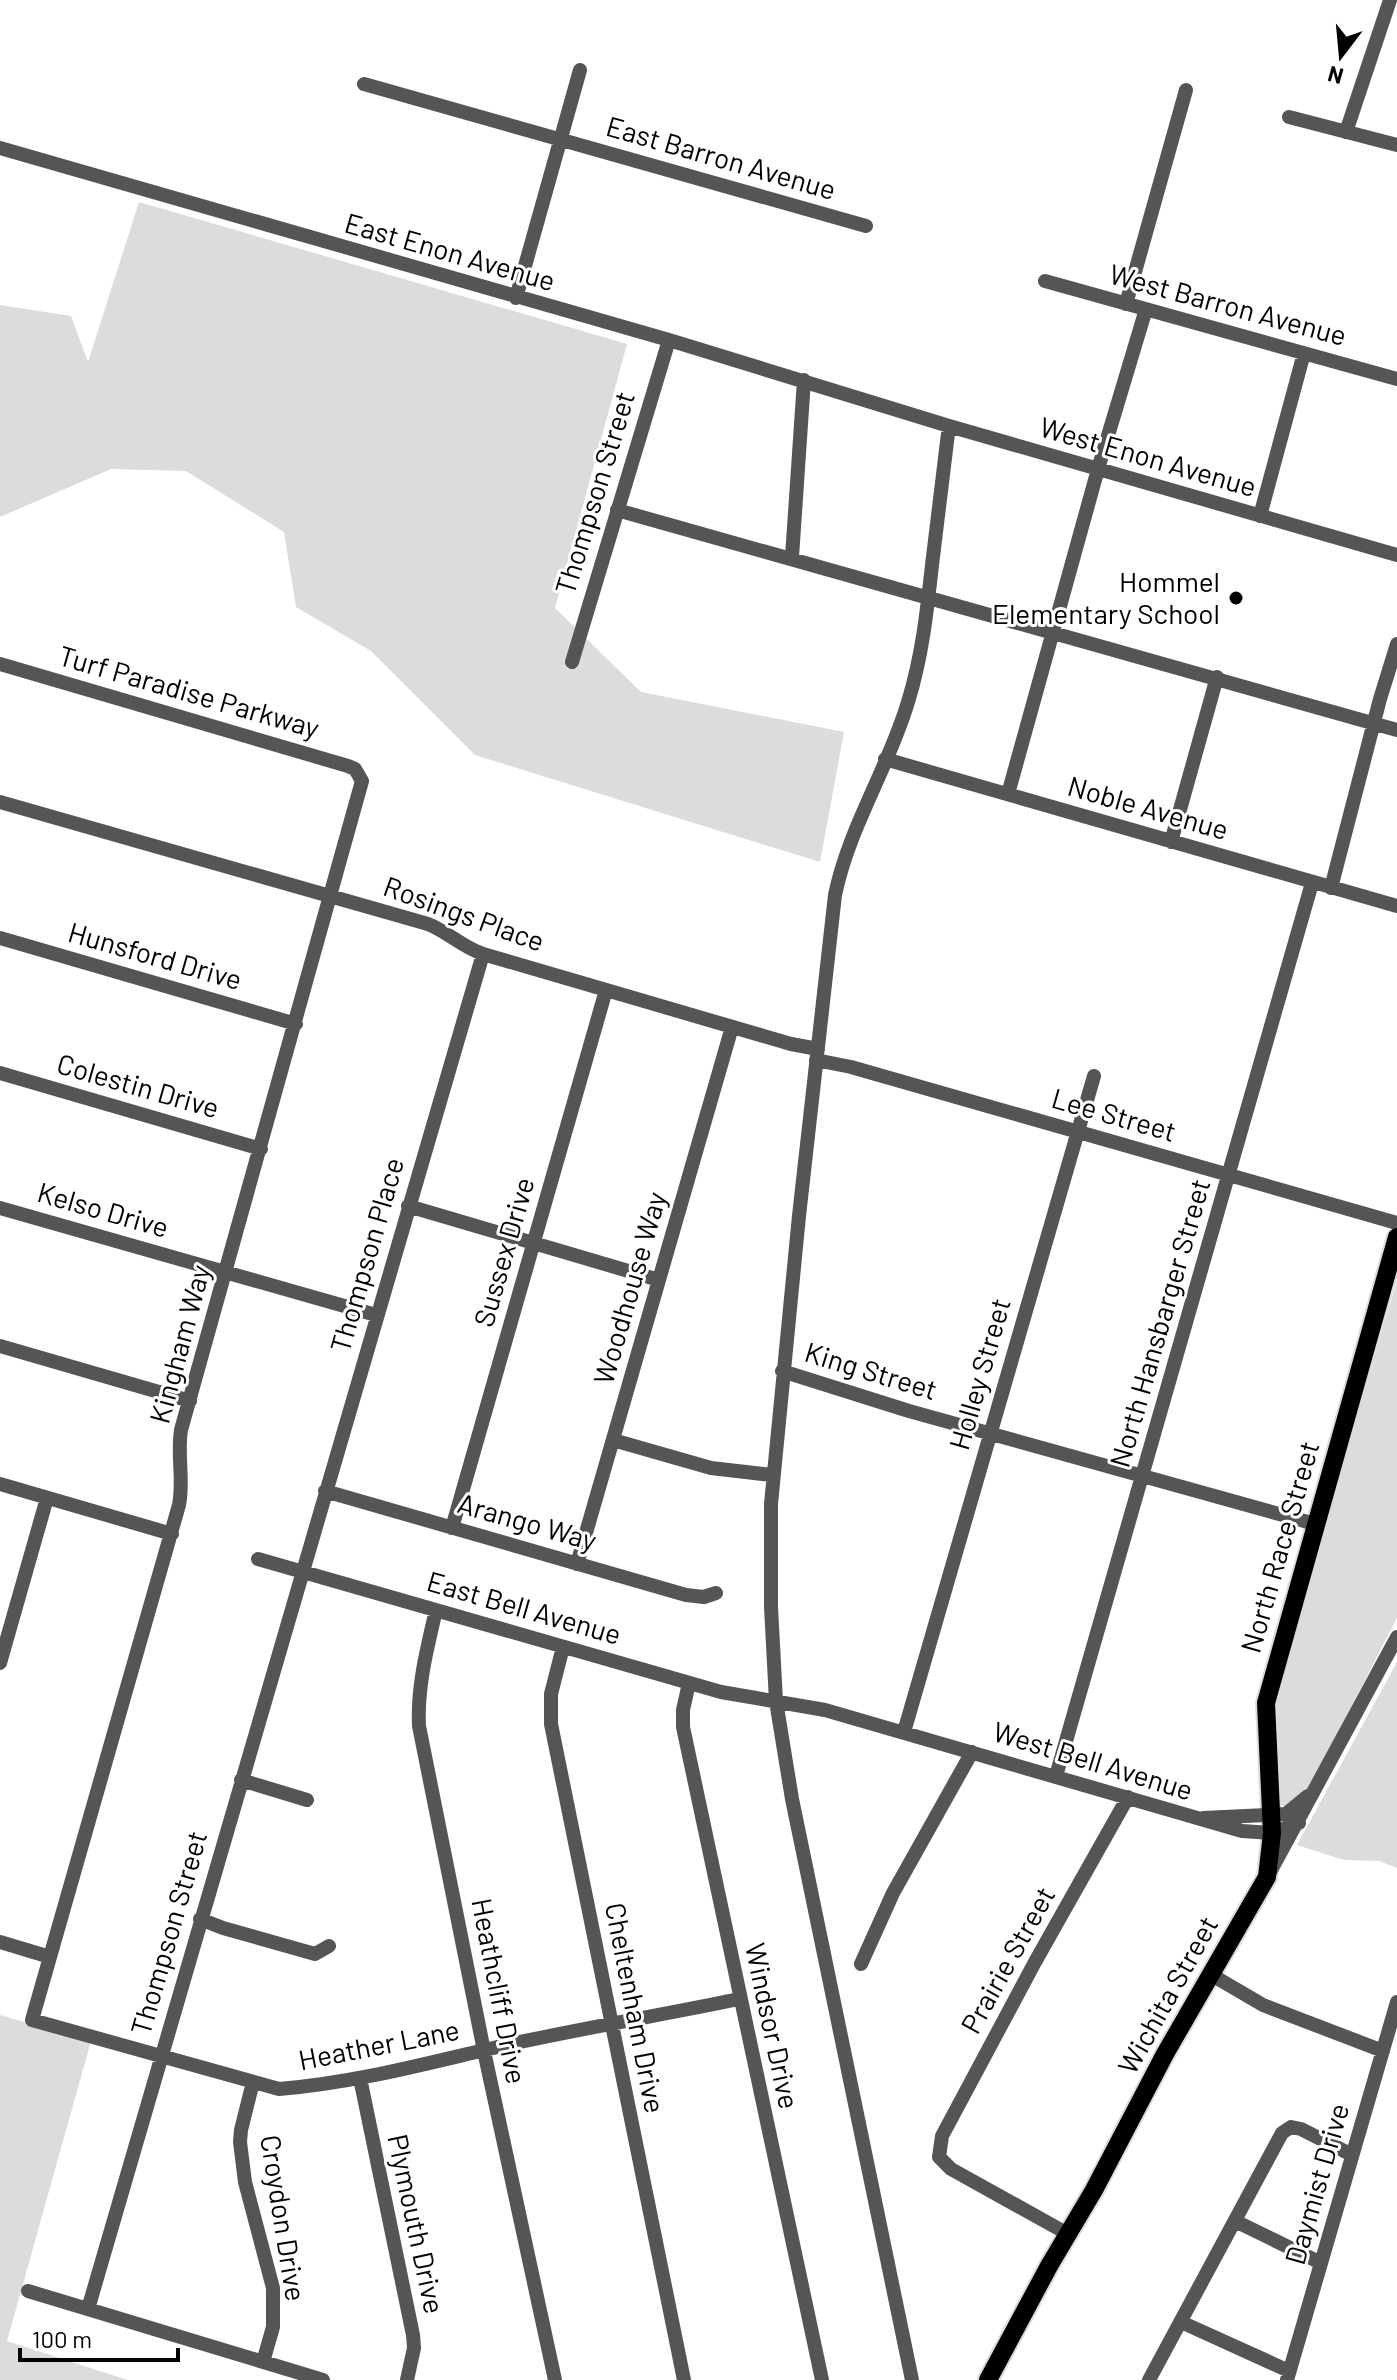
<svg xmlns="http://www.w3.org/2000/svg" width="1397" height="2380" viewBox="0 0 1397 2380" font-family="Barlow,sans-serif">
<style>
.green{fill:#dcdcdc}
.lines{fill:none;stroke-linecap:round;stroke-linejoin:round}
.major-casing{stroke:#dbdbdb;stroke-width:22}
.minor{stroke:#555;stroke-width:14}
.major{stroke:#000;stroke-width:18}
.poi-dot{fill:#000;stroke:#fff;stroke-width:3}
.labels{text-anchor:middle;stroke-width:6;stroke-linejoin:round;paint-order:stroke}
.street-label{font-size:28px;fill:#000;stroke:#fff}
.poi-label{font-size:28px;fill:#000;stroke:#fff;text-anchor:end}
</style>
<rect width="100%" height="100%" fill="#fff"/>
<path class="green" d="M 139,202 L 627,344 L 555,608 L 641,692 L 844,732 L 820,862 L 475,755 L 371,651 L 296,607 L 284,532 L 186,471 L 111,469 L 0,517 L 0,305 L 71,316 L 88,362 Z
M 1397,1280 L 1397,1618 L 1309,1788 L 1285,1807 L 1279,1802 L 1271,1724 L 1275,1696 Z
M 1397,1662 L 1397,1868 L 1379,1861 L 1344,1860 L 1297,1845 Z
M 0,2015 L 91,2041 L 7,2341 L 128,2380 L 0,2380 Z"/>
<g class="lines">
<g class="major-casing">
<path id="major" d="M 988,2380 L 1049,2266 L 1094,2190 L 1165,2054 L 1267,1877 L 1272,1833 L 1266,1703 L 1397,1237"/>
</g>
<path class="minor" d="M 364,84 L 866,226
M 1289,117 L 1397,145
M 1346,132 L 1390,0
M 0,148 L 669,340 L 949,426 L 1397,555
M 1045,281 L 1397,379
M 516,298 L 580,70
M 1126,304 L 1186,90
M 617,510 L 1397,730
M 1260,516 L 1304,353
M 792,557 L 804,380
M 572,662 L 669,340
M 0,664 L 348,766 L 355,769 L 362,781 L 181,1430 C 177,1456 184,1480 179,1505 L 32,2020 L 279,2089 C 356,2083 431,2062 506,2045 C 583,2028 662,2015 739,1999
M 885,759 L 1397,906
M 1008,794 L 1098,469 L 1146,309
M 0,802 L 428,924 C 448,932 462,947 483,954 L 791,1044 L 818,1049
M 1171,842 L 1217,677
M 1331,888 L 1380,699 L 1397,644
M 0,938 L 296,1024
M 816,1060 L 851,1067 L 1397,1223
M 0,1073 L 261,1149
M 408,1206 L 659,1280
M 0,1208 L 376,1315
M 0,1346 L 190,1401
M 782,1371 L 909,1411 L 1315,1524
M 613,1440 L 711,1468 L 772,1475
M 0,1484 L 172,1534
M 325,1491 L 686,1595 L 704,1597 L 716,1593
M 452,1528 L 606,990
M 258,1559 L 721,1692 L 825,1710 L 1242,1831 L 1272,1833 L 1299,1823
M 577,1564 L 732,1027
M 436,1610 C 427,1649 417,1687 419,1726 L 484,2051 L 555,2380
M 563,1647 L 551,1694 L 551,1724 L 684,2380
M 0,1663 L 47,1498
M 689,1683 L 683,1710 L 683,1727 L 822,2380
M 904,1732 L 1094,1076
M 1056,1776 L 1312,883
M 241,1780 L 307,1800
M 1203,1818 L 1286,1814 L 1308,1796
M 1269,1874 L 1397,1637
M 200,1919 L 223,1928 L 315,1954 L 329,1946
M 0,1942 L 50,1957
M 861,1964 L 893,1893 L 972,1752
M 1210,1974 L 1263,2005 L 1383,2051
M 360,2078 L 413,2335 L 414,2348 L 407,2380
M 253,2082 L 241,2130 L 240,2142 L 245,2182 L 273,2288 L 273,2327 L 263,2362
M 1235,2221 L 1321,2263
M 1068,2234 L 951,2169 L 939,2157 L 942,2136 L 1035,1962 L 1128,1797
M 28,2291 L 323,2380
M 88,2309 L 483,954
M 1181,2322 L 1289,2371
M 912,2380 L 792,1799 L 776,1701 L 771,1607 L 771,1504 L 799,1216 L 835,895 C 849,827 888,769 908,702 C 922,657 927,611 932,565 C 938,518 943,472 949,426
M 1149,2380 L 1282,2133 L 1291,2127 L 1301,2129 L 1352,2155
M 1287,2380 L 1397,2002"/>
<use href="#major" class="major"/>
</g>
<circle class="poi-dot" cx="1236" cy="598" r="8"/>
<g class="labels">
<g class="street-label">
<text transform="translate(721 158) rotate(16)" y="10">East Barron Avenue</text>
<text transform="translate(450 252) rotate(16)" y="10">East Enon Avenue</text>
<text transform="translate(1228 305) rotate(15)" y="10">West Barron Avenue</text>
<text transform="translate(1148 457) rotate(16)" y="10">West Enon Avenue</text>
<text transform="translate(595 493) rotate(-73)" y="10">Thompson Street</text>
<text transform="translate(189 692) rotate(16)" y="10">Turf Paradise Parkway</text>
<text transform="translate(1148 808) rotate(16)" y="10">Noble Avenue</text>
<text transform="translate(464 914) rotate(20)" y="10">Rosings Place</text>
<text transform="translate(155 956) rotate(16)" y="10">Hunsford Drive</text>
<text transform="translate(138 1086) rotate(16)" y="10">Colestin Drive</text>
<text transform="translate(1114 1115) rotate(16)" y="10">Lee Street</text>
<text transform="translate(103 1210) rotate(16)" y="10">Kelso Drive</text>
<text transform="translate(504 1252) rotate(-74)" y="10">Sussex Drive</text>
<text transform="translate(367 1255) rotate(-74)" y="10">Thompson Place</text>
<text transform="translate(630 1288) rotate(-74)" y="10">Woodhouse Way</text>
<text transform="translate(1160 1323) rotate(-74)" y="10">North Hansbarger Street</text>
<text transform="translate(180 1344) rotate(-75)" y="10">Kingham Way</text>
<text transform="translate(871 1371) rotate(17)" y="10">King Street</text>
<text transform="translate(980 1374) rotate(-74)" y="10">Holley Street</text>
<text transform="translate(527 1522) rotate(16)" y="10">Arango Way</text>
<text transform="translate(1280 1547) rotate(-74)" y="10">North Race Street</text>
<text transform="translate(524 1608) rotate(16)" y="10">East Bell Avenue</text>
<text transform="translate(1093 1761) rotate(17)" y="10">West Bell Avenue</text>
<text transform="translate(169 1933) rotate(-74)" y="10">Thompson Street</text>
<text transform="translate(1008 1960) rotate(-61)" y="10">Prairie Street</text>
<text transform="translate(499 1991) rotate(79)" y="10">Heathcliff Drive</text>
<text transform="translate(1168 1995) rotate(-61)" y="10">Wichita Street</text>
<text transform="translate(635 2008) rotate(79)" y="10">Cheltenham Drive</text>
<text transform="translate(772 2026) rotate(78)" y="10">Windsor Drive</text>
<text transform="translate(379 2045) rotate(-11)" y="10">Heather Lane</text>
<text transform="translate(1317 2184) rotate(-74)" y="10">Daymist Drive</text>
<text transform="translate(283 2218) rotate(81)" y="10">Croydon Drive</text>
<text transform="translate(416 2224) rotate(78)" y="10">Plymouth Drive</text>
</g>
<g class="poi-label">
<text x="1220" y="592">Hommel<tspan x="1220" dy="32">Elementary School</tspan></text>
</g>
</g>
<g transform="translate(1341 56) rotate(196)" stroke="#ffffff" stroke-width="6" paint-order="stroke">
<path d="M0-6L14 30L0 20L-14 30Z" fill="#000000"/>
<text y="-12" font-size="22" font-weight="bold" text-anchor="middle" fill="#000000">N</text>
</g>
<path d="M20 2348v12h158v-12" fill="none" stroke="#000000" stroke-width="4"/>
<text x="32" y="2348" font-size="24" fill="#000000" stroke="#ffffff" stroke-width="6" paint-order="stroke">100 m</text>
</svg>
